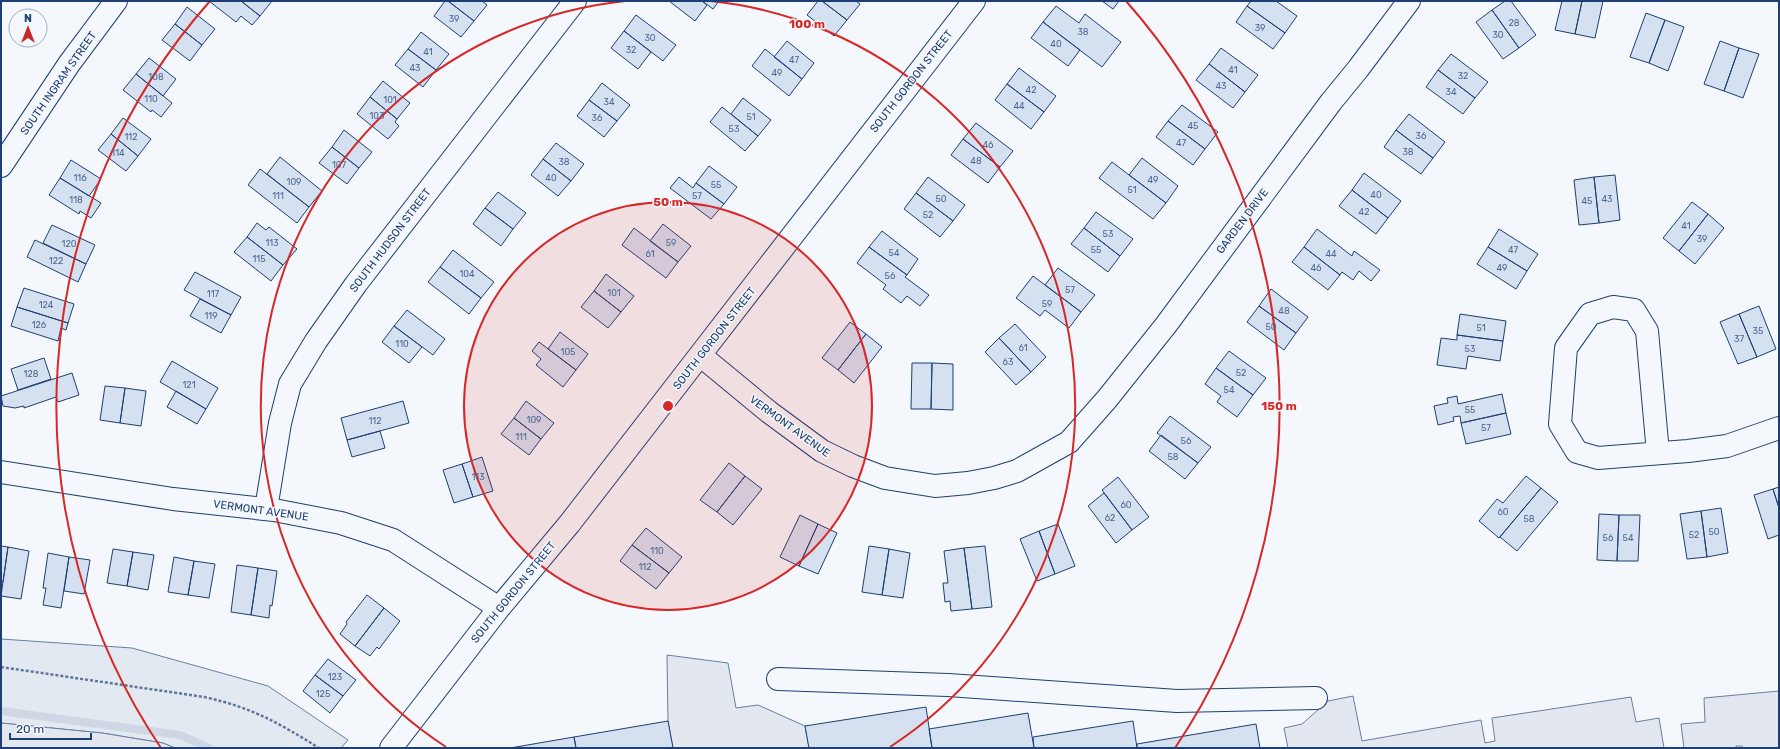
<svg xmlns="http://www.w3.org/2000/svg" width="1780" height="749" viewBox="0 0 1780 749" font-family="Rubik,sans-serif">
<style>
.green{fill:#e3e9f0;stroke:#687fa3}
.parking{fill:#e3e8f0;stroke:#687fa3}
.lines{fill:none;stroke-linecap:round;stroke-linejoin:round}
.stream{stroke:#cfd7e4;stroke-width:8}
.building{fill:#d5e0f0;stroke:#1d3f73}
.minor-casing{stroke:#1d3f73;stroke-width:24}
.path{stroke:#5e769c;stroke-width:2.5;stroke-dasharray:3 2;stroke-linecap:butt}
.minor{stroke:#f4f7fb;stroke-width:22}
.ring{fill:none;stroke:#d62828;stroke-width:2}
.labels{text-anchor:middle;stroke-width:3;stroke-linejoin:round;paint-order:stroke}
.number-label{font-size:9px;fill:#4b6792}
.street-label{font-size:11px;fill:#1d3f73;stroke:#f4f7fb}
.centre{fill:#d62828;stroke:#f4f7fb;stroke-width:2}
.ring-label{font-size:12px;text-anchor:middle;font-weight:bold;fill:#d62828;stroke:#f4f7fb;stroke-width:3;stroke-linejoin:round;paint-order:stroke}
</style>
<rect width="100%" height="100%" fill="#f4f7fb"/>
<path class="green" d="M 1,639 L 132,648 L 268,686 L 348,740 L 341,748 L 175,748 L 163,743 L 102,733 L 1,723 Z"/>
<path class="parking" d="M 667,655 L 728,663 L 736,708 L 758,705 L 805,726 L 809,748 L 673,748 L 668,721 Z
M 1779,691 L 1779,748 L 1743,748 L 1742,746 L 1736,746 L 1736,748 L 1684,748 L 1681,724 L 1705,722 L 1704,698 Z
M 1353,696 L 1362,741 L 1481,720 L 1485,743 L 1495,741 L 1492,718 L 1631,697 L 1636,722 L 1659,718 L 1664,748 L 1288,748 L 1284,728 L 1302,724 L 1328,701 Z
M 1,723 L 102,733 L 163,743 L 175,748 L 1,748 Z"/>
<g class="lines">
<path class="stream" d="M 1,711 L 180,735 L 209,748"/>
</g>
<path class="building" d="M 209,1 L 241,1 L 260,16 L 252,25 L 241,16 L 236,22 Z
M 241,1 L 272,1 L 260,16 Z
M 445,1 L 448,1 L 474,21 L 461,37 L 434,16 Z
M 448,1 L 482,1 L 487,5 L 474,21 Z
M 669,1 L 702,1 L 707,5 L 695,21 Z
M 702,1 L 719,1 L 713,9 Z
M 818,1 L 822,1 L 847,20 L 834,36 L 807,15 Z
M 822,1 L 856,1 L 860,4 L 847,20 Z
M 1102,1 L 1119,1 L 1113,9 Z
M 1251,1 L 1276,1 L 1297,16 L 1285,33 L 1247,6 Z
M 1505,1 L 1511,1 L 1536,35 L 1519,48 L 1492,10 Z
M 1562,1 L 1582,1 L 1575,34 L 1555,30 Z
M 1582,1 L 1603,1 L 1595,38 L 1575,34 Z
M 1056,6 L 1079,23 L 1085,14 L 1121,42 L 1102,67 L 1043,22 Z
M 1247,6 L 1285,33 L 1273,49 L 1236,22 Z
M 187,7 L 215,29 L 202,45 L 175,24 Z
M 1492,10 L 1519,48 L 1503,59 L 1476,22 Z
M 1646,13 L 1665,20 L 1649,63 L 1630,57 Z
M 636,15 L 676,45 L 663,61 L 624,31 Z
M 1665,20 L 1684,27 L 1668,71 L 1649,63 Z
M 1043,22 L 1080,50 L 1068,66 L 1031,38 Z
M 175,24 L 202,45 L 190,61 L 162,40 Z
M 624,31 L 651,52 L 638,69 L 611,48 Z
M 421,32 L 449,54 L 436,70 L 408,49 Z
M 787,41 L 814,63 L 802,79 L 774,57 Z
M 1720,41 L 1739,48 L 1724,91 L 1704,84 Z
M 1221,48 L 1258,75 L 1245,92 L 1209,64 Z
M 1739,48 L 1759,54 L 1743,98 L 1724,91 Z
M 408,49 L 436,70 L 423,87 L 395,65 Z
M 765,49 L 802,79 L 789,96 L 752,66 Z
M 1451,54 L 1488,82 L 1475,98 L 1438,70 Z
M 149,58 L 176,79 L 163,96 L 136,74 Z
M 1209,64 L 1245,92 L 1233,108 L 1196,80 Z
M 1019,68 L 1056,96 L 1044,112 L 1007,84 Z
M 1438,70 L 1475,98 L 1463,114 L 1426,87 Z
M 136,74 L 172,103 L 161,117 L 152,110 L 151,112 L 123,90 Z
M 383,81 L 410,103 L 397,119 L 370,97 Z
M 602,83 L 630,105 L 617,121 L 589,100 Z
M 1007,84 L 1044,112 L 1031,129 L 995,100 Z
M 370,97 L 397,119 L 395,122 L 399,126 L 388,139 L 357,114 Z
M 743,98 L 771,120 L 758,136 L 731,114 Z
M 589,100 L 617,121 L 604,137 L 577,116 Z
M 1182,105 L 1218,132 L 1205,149 L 1168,121 Z
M 722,107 L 758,136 L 745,151 L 710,122 Z
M 1409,114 L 1445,142 L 1433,158 L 1396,130 Z
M 123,118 L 151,139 L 138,156 L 111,134 Z
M 1168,121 L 1205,149 L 1193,165 L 1156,137 Z
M 976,123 L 1013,151 L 1000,167 L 963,139 Z
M 344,130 L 372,152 L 359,168 L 332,147 Z
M 1396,130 L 1433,158 L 1421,174 L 1384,147 Z
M 111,134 L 138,156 L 126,171 L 98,150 Z
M 963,139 L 1000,167 L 988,183 L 951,155 Z
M 556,143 L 584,164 L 571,181 L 543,159 Z
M 332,147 L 359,168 L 347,184 L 319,163 Z
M 280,157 L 322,191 L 309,207 L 267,174 Z
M 1142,158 L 1178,186 L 1166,203 L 1129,175 Z
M 543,159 L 571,181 L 558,196 L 531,175 Z
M 71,160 L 101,179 L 89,196 L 60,178 Z
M 1112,162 L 1166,203 L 1153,219 L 1099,178 Z
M 709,166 L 737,187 L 724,204 L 696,183 Z
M 260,169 L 309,207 L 297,223 L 248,185 Z
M 1364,173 L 1401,201 L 1388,218 L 1352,190 Z
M 1615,175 L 1620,220 L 1599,223 L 1594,177 Z
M 679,177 L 693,188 L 696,183 L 724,204 L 711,219 L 670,188 Z
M 928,177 L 965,205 L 953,221 L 916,193 Z
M 1594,177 L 1599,223 L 1579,225 L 1574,180 Z
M 60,178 L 101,203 L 91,218 L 80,211 L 79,214 L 49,195 Z
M 1352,190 L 1388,218 L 1376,234 L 1339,206 Z
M 498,192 L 526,213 L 513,229 L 485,208 Z
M 916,193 L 953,221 L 940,237 L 904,209 Z
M 1692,202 L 1708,214 L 1679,251 L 1663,238 Z
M 485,208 L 513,229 L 501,246 L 473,224 Z
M 1096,212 L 1133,239 L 1120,256 L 1084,228 Z
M 1708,214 L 1724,228 L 1695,264 L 1679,251 Z
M 257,223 L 266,230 L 269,227 L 297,249 L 283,265 L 247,237 Z
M 663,224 L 691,246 L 678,262 L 650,241 Z
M 52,225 L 95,245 L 86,264 L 43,243 Z
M 634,228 L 678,262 L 666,278 L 622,245 Z
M 1084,228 L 1120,256 L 1108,272 L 1071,244 Z
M 1317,229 L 1352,256 L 1354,251 L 1380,270 L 1371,281 L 1359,271 L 1353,280 L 1342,272 L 1340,275 L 1304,247 Z
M 1499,229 L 1538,254 L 1527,271 L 1488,247 Z
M 882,231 L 918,259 L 907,275 L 869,247 Z
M 247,237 L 283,265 L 271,281 L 234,252 Z
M 35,240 L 86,264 L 78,282 L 27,257 Z
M 869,247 L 907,275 L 905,277 L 929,295 L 920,306 L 907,296 L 901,303 L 883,289 L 886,285 L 857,263 Z
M 1304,247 L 1340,275 L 1328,290 L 1292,262 Z
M 1488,247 L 1527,271 L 1516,289 L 1477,264 Z
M 453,250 L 494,282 L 481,298 L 440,267 Z
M 440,267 L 481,298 L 469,314 L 428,282 Z
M 1058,268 L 1095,295 L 1081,312 L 1045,285 Z
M 195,272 L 241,297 L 231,315 L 184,290 Z
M 606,274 L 634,296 L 621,312 L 594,291 Z
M 1033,276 L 1081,312 L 1069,328 L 1045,310 L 1040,316 L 1016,298 Z
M 24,288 L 74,304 L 68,323 L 17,307 Z
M 1271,289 L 1308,317 L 1296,333 L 1259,306 Z
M 594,291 L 621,312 L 608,328 L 581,307 Z
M 200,299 L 231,315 L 221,333 L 190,316 Z
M 1259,306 L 1296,333 L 1284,350 L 1247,322 Z
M 1759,306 L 1776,349 L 1757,357 L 1739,314 Z
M 17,307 L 68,323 L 66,330 L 61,328 L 58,341 L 11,326 Z
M 407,310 L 445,339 L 433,355 L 394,326 Z
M 1460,314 L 1506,321 L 1503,341 L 1457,335 Z
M 1739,314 L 1757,357 L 1738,364 L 1720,322 Z
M 850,322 L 866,334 L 838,370 L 822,358 Z
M 1015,324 L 1046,357 L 1031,372 L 999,338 Z
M 394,326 L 422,347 L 409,363 L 382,342 Z
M 560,332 L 588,354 L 576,370 L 548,349 Z
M 866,334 L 882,347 L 854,383 L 838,370 Z
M 1457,335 L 1503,341 L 1500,361 L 1468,356 L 1466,369 L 1437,365 L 1441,338 L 1457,340 Z
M 999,338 L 1031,372 L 1016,385 L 985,352 Z
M 539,342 L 576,370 L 563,387 L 536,365 L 541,359 L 532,351 Z
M 1229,351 L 1266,378 L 1253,395 L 1216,368 Z
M 44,358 L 51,379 L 18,390 L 11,369 Z
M 172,361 L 218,388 L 206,409 L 160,382 Z
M 912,363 L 932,363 L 931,409 L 911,409 Z
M 932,363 L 953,364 L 953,410 L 931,409 Z
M 1216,368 L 1253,395 L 1237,417 L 1217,402 L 1221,396 L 1205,384 Z
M 72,373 L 79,395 L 58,402 L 56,397 L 24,408 L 24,406 L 15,408 L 3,406 L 1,396 Z
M 105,386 L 125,388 L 120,423 L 100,420 Z
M 125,388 L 146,391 L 141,426 L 120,423 Z
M 176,391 L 206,409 L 197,424 L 167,407 Z
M 1502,394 L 1506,413 L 1461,423 L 1460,416 L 1453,417 L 1454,421 L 1438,425 L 1434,406 L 1448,403 L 1447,398 L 1457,396 L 1458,404 Z
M 403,401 L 409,423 L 347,440 L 341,418 Z
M 526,401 L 554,423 L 541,439 L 514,418 Z
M 1506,413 L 1511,434 L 1466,444 L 1461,423 Z
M 1170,416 L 1211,447 L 1198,463 L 1157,433 Z
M 514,418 L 541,439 L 529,455 L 501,434 Z
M 380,431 L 385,448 L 352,457 L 347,440 Z
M 1161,435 L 1198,463 L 1185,479 L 1149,451 Z
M 482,457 L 493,491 L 473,497 L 462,464 Z
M 729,463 L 745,476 L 717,512 L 700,500 Z
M 462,464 L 473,497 L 454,503 L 443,470 Z
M 745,476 L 762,489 L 733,525 L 717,512 Z
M 1526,476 L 1541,488 L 1499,538 L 1479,521 L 1497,499 L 1503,503 Z
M 1118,477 L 1149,517 L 1132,530 L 1102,490 Z
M 1779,487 L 1779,508 L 1773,489 Z
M 1541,488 L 1558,502 L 1517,551 L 1500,537 Z
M 1773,489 L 1779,508 L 1779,535 L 1768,539 L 1754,495 Z
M 1104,493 L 1132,530 L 1116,543 L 1088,506 Z
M 1721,508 L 1728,553 L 1707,557 L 1701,511 Z
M 1701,511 L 1707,557 L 1687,559 L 1680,514 Z
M 1599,514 L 1619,515 L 1617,561 L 1597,560 Z
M 800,515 L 818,524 L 799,566 L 780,557 Z
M 1619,515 L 1640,515 L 1638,561 L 1617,561 Z
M 818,524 L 837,533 L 818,574 L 799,566 Z
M 1058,524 L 1075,566 L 1055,574 L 1039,531 Z
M 646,528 L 682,557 L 669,573 L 632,545 Z
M 1039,531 L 1055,574 L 1037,581 L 1020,539 Z
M 632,545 L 669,573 L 656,589 L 620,561 Z
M 1,546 L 8,547 L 3,582 L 1,582 Z
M 869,546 L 889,549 L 882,595 L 862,592 Z
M 985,546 L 992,607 L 972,609 L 964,548 Z
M 8,547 L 29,551 L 21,599 L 1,596 Z
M 964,548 L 972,609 L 951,611 L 950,601 L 945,602 L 943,583 L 948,583 L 944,551 Z
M 113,549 L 133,552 L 127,586 L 107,583 Z
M 889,549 L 910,553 L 903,598 L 882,595 Z
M 133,552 L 154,555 L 148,590 L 127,586 Z
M 48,553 L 69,557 L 61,608 L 43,605 L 46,588 L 43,588 Z
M 69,557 L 90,560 L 84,594 L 64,591 Z
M 174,557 L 194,561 L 188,595 L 168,592 Z
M 194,561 L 215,564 L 209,598 L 188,595 Z
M 237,565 L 258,568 L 251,615 L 231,612 Z
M 258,568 L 277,571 L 272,606 L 270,605 L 269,618 L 251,615 Z
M 367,595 L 384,608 L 355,646 L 340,634 L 347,624 L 346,622 Z
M 384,608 L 400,621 L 379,649 L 377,647 L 370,656 L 355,646 Z
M 328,659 L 356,680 L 343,696 L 315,675 Z
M 315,675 L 343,696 L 330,713 L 303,691 Z
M 926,707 L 932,748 L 809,748 L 805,726 Z
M 1028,713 L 1034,748 L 932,748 L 929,729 Z
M 668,721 L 673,748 L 576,748 L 574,737 Z
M 1133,721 L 1137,748 L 1034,748 L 1033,737 Z
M 1256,724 L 1260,748 L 1137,748 L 1137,744 Z
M 574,737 L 576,748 L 510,748 Z"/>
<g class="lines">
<g class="minor-casing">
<path id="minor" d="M 1,166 L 69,64 L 116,1
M 700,355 L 769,412 L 822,451 L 853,466 L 885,478 L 935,486 L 968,483 L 994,478 L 1017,471 L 1069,442 L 1107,399 L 1166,325 L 1331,102 L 1358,69 L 1409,1
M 1658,453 L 1647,331 L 1634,310 L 1613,307 L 1590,314 L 1566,348 L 1560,424 L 1577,452 L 1598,458 L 1688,451 L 1727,446 L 1779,428
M 1,472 L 173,499 L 274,510 L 341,523 L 393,540 L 499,608
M 266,509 L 280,423 L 290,384 L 316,341 L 356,284 L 575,1
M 778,679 L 948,685 L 1177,701 L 1316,698
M 391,748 L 499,608 L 570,523 L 700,355 L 974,1"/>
</g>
<path class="path" d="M 1,667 L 204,697 C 251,707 279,723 319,748"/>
<use href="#minor" class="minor"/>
</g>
<circle cx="668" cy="406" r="204" fill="#d62828" fill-opacity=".12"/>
<g class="ring">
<circle cx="668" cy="406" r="204"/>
<path d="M446 747A407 407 0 0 1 625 1M711 1A407 407 0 0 1 890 747"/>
<path d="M161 748A611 611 0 0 1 210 1M1126 1A611 611 0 0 1 1175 748"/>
</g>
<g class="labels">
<g class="number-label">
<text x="454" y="22">39</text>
<text x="1514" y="26">28</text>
<text x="1260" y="31">39</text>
<text x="1083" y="35">38</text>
<text x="1498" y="38">30</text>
<text x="650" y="41">30</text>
<text x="1056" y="47">40</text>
<text x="631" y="53">32</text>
<text x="428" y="55">41</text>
<text x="794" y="63">47</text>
<text x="415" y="71">43</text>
<text x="1233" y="73">41</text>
<text x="777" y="76">49</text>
<text x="1463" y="79">32</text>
<text x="156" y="80">108</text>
<text x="1221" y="89">43</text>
<text x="1031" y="93">42</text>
<text x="1451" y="95">34</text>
<text x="151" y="102">110</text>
<text x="390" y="103">101</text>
<text x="609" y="105">34</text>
<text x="1019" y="109">44</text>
<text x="377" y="119">103</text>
<text x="751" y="120">51</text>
<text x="597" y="121">36</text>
<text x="1193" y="129">45</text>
<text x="734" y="132">53</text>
<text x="1421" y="139">36</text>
<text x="131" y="140">112</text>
<text x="1181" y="146">47</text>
<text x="988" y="148">46</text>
<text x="1408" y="155">38</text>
<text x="118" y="156">114</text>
<text x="976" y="164">48</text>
<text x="564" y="165">38</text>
<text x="339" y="168">107</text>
<text x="80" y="181">116</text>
<text x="551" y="181">40</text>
<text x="1153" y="183">49</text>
<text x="294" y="185">109</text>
<text x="716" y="188">55</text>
<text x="1132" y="193">51</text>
<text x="1376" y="198">40</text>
<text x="278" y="199">111</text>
<text x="697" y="199">57</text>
<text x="941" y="202">50</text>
<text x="1607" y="202">43</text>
<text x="76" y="203">118</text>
<text x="1587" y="204">45</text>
<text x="1364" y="215">42</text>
<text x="928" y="218">52</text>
<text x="1686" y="229">41</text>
<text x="1108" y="237">53</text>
<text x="1702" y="242">39</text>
<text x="272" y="246">113</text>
<text x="671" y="246">59</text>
<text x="69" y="247">120</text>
<text x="1096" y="253">55</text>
<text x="1513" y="253">47</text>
<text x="894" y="256">54</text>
<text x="650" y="257">61</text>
<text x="1331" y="257">44</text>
<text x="259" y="262">115</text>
<text x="56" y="264">122</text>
<text x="1316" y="271">46</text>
<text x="1502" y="271">49</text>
<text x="467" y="277">104</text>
<text x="890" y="279">56</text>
<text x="1070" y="293">57</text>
<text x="614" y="296">101</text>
<text x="213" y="297">117</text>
<text x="1047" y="307">59</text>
<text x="46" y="308">124</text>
<text x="1284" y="314">48</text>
<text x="211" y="319">119</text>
<text x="39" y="328">126</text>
<text x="1271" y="330">50</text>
<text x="1481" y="331">51</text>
<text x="1758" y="334">35</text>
<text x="1739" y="342">37</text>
<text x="402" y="347">110</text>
<text x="1023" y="351">61</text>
<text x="1470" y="352">53</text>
<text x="568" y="355">105</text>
<text x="1008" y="365">63</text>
<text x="1241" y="376">52</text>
<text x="31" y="377">128</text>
<text x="189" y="388">121</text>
<text x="1229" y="393">54</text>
<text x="1470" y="413">55</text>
<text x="534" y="423">109</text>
<text x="375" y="424">112</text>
<text x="1486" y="431">57</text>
<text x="521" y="440">111</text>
<text x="1186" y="444">56</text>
<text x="1173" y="460">58</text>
<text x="478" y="480">113</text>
<text x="1126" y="508">60</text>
<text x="1503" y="515">60</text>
<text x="1110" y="521">62</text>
<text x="1529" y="522">58</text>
<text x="1714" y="535">50</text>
<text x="1694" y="538">52</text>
<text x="1608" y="541">56</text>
<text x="1628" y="541">54</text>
<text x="657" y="554">110</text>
<text x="645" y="570">112</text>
<text x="335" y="680">123</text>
<text x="323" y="697">125</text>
</g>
<g class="street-label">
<text transform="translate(911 81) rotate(-52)" y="4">SOUTH GORDON STREET</text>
<text transform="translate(58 83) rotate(-55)" y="4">SOUTH INGRAM STREET</text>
<text transform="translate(1242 221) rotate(-53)" y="4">GARDEN DRIVE</text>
<text transform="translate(390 240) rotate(-53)" y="4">SOUTH HUDSON STREET</text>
<text transform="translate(714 338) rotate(-52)" y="4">SOUTH GORDON STREET</text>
<text transform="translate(790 426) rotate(36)" y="4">VERMONT AVENUE</text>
<text transform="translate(261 510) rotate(8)" y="4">VERMONT AVENUE</text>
<text transform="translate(513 592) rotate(-51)" y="4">SOUTH GORDON STREET</text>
</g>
</g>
<circle cx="668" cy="406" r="6" class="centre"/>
<g class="ring-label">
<text x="807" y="28">100 m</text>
<text x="668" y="206">50 m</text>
<text x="1279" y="410">150 m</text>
</g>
<rect width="1780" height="749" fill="none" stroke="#1d3f73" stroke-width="4"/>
<g transform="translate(28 28)"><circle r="19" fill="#f4f7fb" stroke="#9eadc5"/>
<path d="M0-3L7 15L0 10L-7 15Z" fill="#c62828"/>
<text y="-6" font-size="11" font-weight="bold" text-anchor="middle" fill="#1d3f73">N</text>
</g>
<path d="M10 733v6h81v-6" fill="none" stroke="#1d3f73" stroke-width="2"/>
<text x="16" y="733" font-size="12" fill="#1d3f73" stroke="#f4f7fb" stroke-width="3" paint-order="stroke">20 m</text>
</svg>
